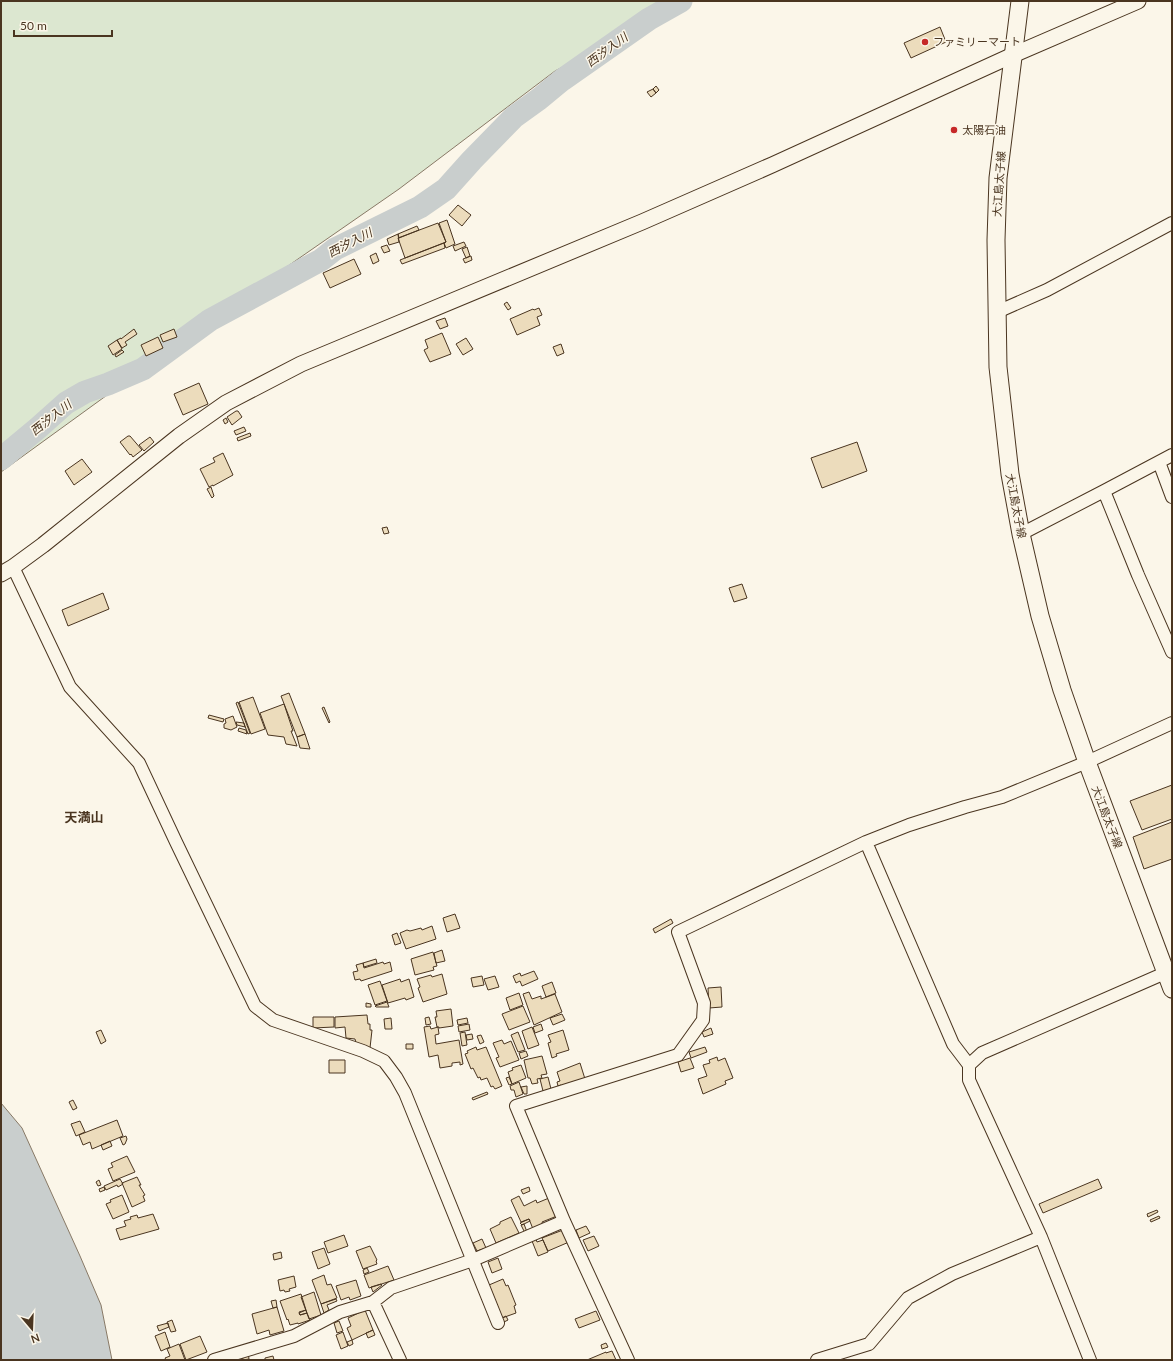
<svg xmlns="http://www.w3.org/2000/svg" width="1173" height="1361" viewBox="0 0 1173 1361" font-family="Lato,'Noto Sans JP',sans-serif">
<style>
.green{fill:#dce7d0;stroke:#887966}
.water{fill:#c9cecd;stroke:#887966}
.lines{fill:none;stroke-linecap:round;stroke-linejoin:round}
.river{stroke:#c9cecd;stroke-width:23}
.building{fill:#ecdcbc;stroke:#4a3520}
.minor-casing{stroke:#4a3520;stroke-width:14}
.tertiary-casing{stroke:#4a3520;stroke-width:17}
.secondary-casing{stroke:#4a3520;stroke-width:19}
.minor{stroke:#fbf6e9;stroke-width:12}
.tertiary{stroke:#fbf6e9;stroke-width:15}
.secondary{stroke:#fbf6e9;stroke-width:17}
.poi-dot{fill:#c62828;stroke:#fbf6e9;stroke-width:1.5}
.labels{text-anchor:middle;stroke-width:3;stroke-linejoin:round;paint-order:stroke}
.poi-label{font-size:11px;fill:#4a3520;stroke:#fbf6e9;text-anchor:start}
.street-label{font-size:11px;fill:#4a3520;stroke:#fbf6e9}
.water-label{font-size:12px;font-style:italic;fill:#4a3520;stroke:#fbf6e9}
.quarter-label{font-size:13px;font-weight:bold;fill:#4a3520;stroke:#fbf6e9}
</style>
<rect width="100%" height="100%" fill="#fbf6e9"/>
<path class="green" d="M 1,1 L 686,1 L 555,71 L 399,189 L 223,311 L 1,472 Z"/>
<path class="water" d="M 1,1103 L 22,1128 L 80,1256 L 101,1305 L 112,1360 L 1,1360 Z"/>
<g class="lines">
<path class="river" d="M 1,459 L 38,428 L 66,403 L 85,392 L 108,384 L 143,369 L 210,320 L 321,260 L 335,249 L 420,207 L 446,189 L 472,160 L 514,117 L 539,99 L 562,80 L 649,19 L 681,1"/>
</g>
<path class="building" d="M 940,27 L 946,42 L 911,58 L 904,43 Z
M 656,86 L 659,90 L 656,93 L 653,89 Z
M 653,89 L 656,93 L 651,97 L 647,92 Z
M 458,205 L 471,215 L 462,226 L 449,215 Z
M 447,220 L 455,244 L 446,248 L 444,243 L 446,242 L 439,223 Z
M 438,223 L 446,242 L 405,258 L 398,238 Z
M 417,226 L 419,230 L 399,238 L 398,234 Z
M 398,234 L 399,242 L 389,245 L 387,239 Z
M 464,242 L 466,246 L 455,251 L 453,246 Z
M 444,243 L 445,248 L 402,264 L 400,260 Z
M 387,245 L 390,251 L 384,253 L 381,247 Z
M 467,247 L 470,256 L 466,258 L 462,249 Z
M 376,253 L 379,261 L 373,264 L 370,256 Z
M 471,256 L 472,260 L 465,263 L 463,259 Z
M 354,259 L 361,274 L 330,288 L 323,273 Z
M 507,302 L 511,308 L 508,310 L 504,304 Z
M 539,308 L 542,315 L 537,317 L 540,325 L 517,335 L 510,319 L 533,309 L 534,310 Z
M 445,318 L 448,326 L 440,329 L 436,321 Z
M 134,329 L 137,334 L 125,342 L 127,345 L 122,348 L 117,340 L 121,338 L 121,339 Z
M 174,329 L 177,337 L 163,342 L 160,335 Z
M 442,333 L 451,354 L 430,362 L 424,350 L 428,348 L 425,340 Z
M 158,337 L 163,348 L 146,356 L 141,345 Z
M 466,338 L 473,349 L 463,355 L 456,344 Z
M 117,340 L 122,349 L 113,355 L 108,346 Z
M 561,344 L 564,353 L 557,356 L 553,347 Z
M 122,350 L 124,352 L 116,357 L 115,355 Z
M 199,383 L 208,404 L 183,415 L 174,394 Z
M 236,411 L 238,411 L 242,417 L 232,425 L 227,417 Z
M 226,418 L 228,422 L 225,424 L 223,420 Z
M 244,427 L 246,431 L 236,435 L 234,431 Z
M 250,433 L 251,436 L 238,441 L 237,438 Z
M 128,436 L 130,436 L 142,450 L 133,457 L 131,454 L 130,455 L 120,442 Z
M 150,437 L 154,442 L 144,451 L 139,445 Z
M 857,442 L 867,471 L 822,488 L 811,458 Z
M 223,453 L 233,475 L 213,486 L 213,485 L 209,487 L 200,469 L 215,462 L 213,458 Z
M 82,459 L 92,472 L 74,485 L 65,471 Z
M 211,487 L 214,496 L 212,498 L 207,489 Z
M 387,527 L 389,533 L 384,534 L 382,528 Z
M 742,584 L 747,598 L 734,602 L 729,588 Z
M 103,593 L 109,609 L 68,626 L 62,610 Z
M 289,693 L 305,734 L 297,737 L 281,696 Z
M 253,697 L 265,729 L 251,734 L 239,702 Z
M 238,702 L 250,733 L 248,734 L 236,703 Z
M 284,704 L 293,731 L 291,731 L 297,746 L 286,744 L 284,737 L 268,735 L 260,713 Z
M 324,707 L 330,722 L 329,723 L 322,708 Z
M 209,715 L 224,719 L 223,722 L 208,718 Z
M 233,716 L 237,727 L 231,730 L 224,728 L 224,724 L 226,723 L 225,719 Z
M 236,722 L 244,723 L 245,727 L 237,725 Z
M 239,728 L 246,730 L 247,734 L 238,731 Z
M 305,734 L 310,749 L 300,748 L 297,737 Z
M 1172,785 L 1172,819 L 1142,830 L 1130,801 Z
M 1172,822 L 1172,859 L 1144,869 L 1133,837 Z
M 455,914 L 460,928 L 447,932 L 443,918 Z
M 671,919 L 673,923 L 655,933 L 653,929 Z
M 432,926 L 436,939 L 406,949 L 400,933 L 407,930 L 410,931 L 421,928 L 422,930 Z
M 397,933 L 401,943 L 395,945 L 392,935 Z
M 442,950 L 445,961 L 436,963 L 434,953 Z
M 433,952 L 437,966 L 433,967 L 434,970 L 415,975 L 411,959 Z
M 376,959 L 377,963 L 364,967 L 363,963 Z
M 383,962 L 384,964 L 390,962 L 392,971 L 361,981 L 360,979 L 355,980 L 353,972 L 358,971 L 356,965 L 363,963 L 364,968 Z
M 534,971 L 538,979 L 522,986 L 520,981 L 516,983 L 513,976 L 520,973 L 521,976 Z
M 442,974 L 447,994 L 423,1002 L 418,988 L 420,987 L 417,979 L 431,975 L 432,977 Z
M 482,976 L 484,985 L 473,987 L 471,978 Z
M 495,976 L 499,987 L 488,990 L 484,979 Z
M 400,979 L 401,982 L 409,979 L 414,997 L 406,1000 L 405,998 L 388,1003 L 382,985 Z
M 380,981 L 387,1001 L 375,1005 L 368,985 Z
M 552,982 L 556,993 L 546,997 L 542,986 Z
M 721,987 L 722,1007 L 709,1008 L 708,988 Z
M 529,992 L 532,999 L 541,996 L 541,999 L 555,994 L 562,1012 L 534,1025 L 523,994 Z
M 519,993 L 523,1005 L 510,1010 L 506,998 Z
M 387,1002 L 389,1007 L 376,1007 L 375,1006 Z
M 366,1003 L 371,1004 L 371,1007 L 366,1007 Z
M 523,1006 L 530,1022 L 509,1030 L 502,1014 Z
M 451,1009 L 453,1026 L 439,1028 L 439,1027 L 437,1027 L 435,1017 L 437,1017 L 436,1011 Z
M 562,1014 L 565,1020 L 553,1025 L 550,1018 Z
M 367,1015 L 368,1024 L 370,1024 L 370,1030 L 372,1030 L 370,1048 L 356,1043 L 355,1039 L 346,1038 L 345,1027 L 335,1028 L 335,1017 Z
M 313,1017 L 334,1017 L 334,1027 L 313,1028 Z
M 429,1017 L 431,1024 L 426,1025 L 425,1018 Z
M 391,1018 L 392,1029 L 385,1029 L 384,1019 Z
M 467,1018 L 468,1023 L 458,1025 L 457,1020 Z
M 469,1024 L 470,1030 L 459,1032 L 458,1026 Z
M 541,1024 L 543,1030 L 535,1033 L 533,1027 Z
M 430,1026 L 431,1029 L 438,1027 L 439,1034 L 435,1035 L 436,1044 L 459,1040 L 463,1064 L 460,1065 L 460,1062 L 452,1063 L 452,1066 L 440,1068 L 438,1055 L 429,1057 L 424,1027 Z
M 532,1027 L 539,1045 L 528,1049 L 522,1031 Z
M 711,1028 L 713,1034 L 704,1037 L 702,1032 Z
M 101,1030 L 106,1041 L 101,1044 L 96,1032 Z
M 563,1030 L 569,1050 L 556,1054 L 557,1056 L 552,1058 L 548,1043 L 551,1042 L 548,1035 Z
M 465,1032 L 467,1045 L 462,1046 L 460,1033 Z
M 518,1032 L 525,1050 L 518,1052 L 511,1035 Z
M 472,1034 L 473,1039 L 467,1040 L 466,1035 Z
M 481,1035 L 484,1042 L 480,1044 L 477,1036 Z
M 502,1040 L 504,1044 L 511,1041 L 519,1060 L 500,1067 L 496,1058 L 499,1057 L 493,1043 Z
M 406,1044 L 413,1044 L 413,1049 L 406,1049 Z
M 476,1047 L 477,1050 L 486,1047 L 502,1086 L 495,1089 L 493,1086 L 491,1087 L 487,1078 L 481,1080 L 480,1077 L 478,1078 L 473,1068 L 471,1069 L 465,1054 L 468,1053 L 467,1051 Z
M 705,1047 L 707,1052 L 691,1058 L 689,1052 Z
M 526,1051 L 528,1056 L 521,1059 L 519,1053 Z
M 542,1056 L 547,1074 L 541,1075 L 542,1078 L 537,1079 L 538,1083 L 532,1084 L 530,1078 L 528,1078 L 524,1060 Z
M 717,1057 L 718,1061 L 725,1058 L 733,1078 L 725,1081 L 726,1084 L 703,1094 L 698,1079 L 707,1076 L 703,1065 L 710,1063 L 709,1060 Z
M 690,1058 L 694,1068 L 681,1072 L 678,1062 Z
M 329,1060 L 345,1060 L 345,1073 L 329,1073 Z
M 580,1063 L 585,1079 L 562,1086 L 561,1085 L 558,1086 L 557,1082 L 560,1081 L 557,1072 Z
M 521,1065 L 526,1078 L 512,1084 L 508,1072 L 513,1070 L 512,1068 Z
M 509,1077 L 512,1084 L 509,1085 L 506,1078 Z
M 548,1077 L 551,1089 L 543,1091 L 540,1079 Z
M 519,1082 L 523,1094 L 516,1097 L 514,1090 L 511,1090 L 510,1086 Z
M 527,1086 L 527,1094 L 524,1094 L 521,1087 Z
M 487,1092 L 488,1094 L 473,1100 L 472,1098 Z
M 73,1100 L 77,1108 L 73,1110 L 69,1102 Z
M 117,1120 L 123,1136 L 92,1149 L 90,1142 L 83,1145 L 79,1135 Z
M 80,1121 L 85,1132 L 76,1136 L 71,1124 Z
M 126,1136 L 127,1139 L 125,1144 L 123,1145 L 120,1138 Z
M 110,1141 L 112,1146 L 103,1150 L 101,1145 Z
M 127,1156 L 135,1172 L 113,1181 L 108,1169 L 113,1167 L 111,1163 Z
M 137,1177 L 141,1185 L 139,1185 L 145,1195 L 143,1196 L 145,1201 L 132,1207 L 122,1183 Z
M 120,1179 L 123,1184 L 118,1187 L 117,1185 L 106,1190 L 104,1186 Z
M 1098,1179 L 1102,1188 L 1043,1213 L 1039,1204 Z
M 99,1180 L 101,1185 L 98,1186 L 96,1182 Z
M 104,1187 L 105,1190 L 100,1192 L 99,1189 Z
M 529,1187 L 530,1191 L 523,1194 L 521,1190 Z
M 122,1195 L 129,1212 L 113,1219 L 106,1204 L 111,1202 L 110,1200 Z
M 519,1196 L 524,1206 L 536,1200 L 537,1203 L 549,1198 L 557,1216 L 542,1222 L 543,1225 L 533,1229 L 529,1219 L 521,1222 L 511,1200 Z
M 1157,1210 L 1158,1212 L 1148,1217 L 1147,1214 Z
M 153,1214 L 159,1229 L 120,1240 L 116,1229 L 126,1226 L 124,1221 L 131,1219 L 130,1217 L 137,1215 L 138,1218 Z
M 1159,1216 L 1160,1218 L 1151,1222 L 1150,1220 Z
M 511,1217 L 519,1233 L 496,1243 L 490,1229 L 500,1224 L 500,1222 Z
M 529,1219 L 530,1221 L 522,1225 L 520,1223 Z
M 524,1224 L 527,1232 L 525,1233 L 521,1225 Z
M 586,1226 L 590,1233 L 579,1238 L 576,1230 Z
M 563,1230 L 569,1242 L 548,1251 L 542,1238 Z
M 344,1235 L 348,1246 L 328,1253 L 324,1242 Z
M 594,1236 L 599,1246 L 588,1251 L 583,1240 Z
M 482,1239 L 486,1248 L 477,1251 L 473,1243 Z
M 536,1239 L 537,1242 L 543,1240 L 548,1252 L 538,1256 L 532,1241 Z
M 370,1246 L 377,1260 L 376,1261 L 377,1264 L 363,1269 L 356,1251 Z
M 324,1248 L 330,1264 L 318,1269 L 312,1252 Z
M 281,1252 L 282,1258 L 274,1260 L 273,1254 Z
M 498,1258 L 502,1269 L 492,1273 L 488,1262 Z
M 388,1266 L 394,1280 L 369,1288 L 364,1275 Z
M 367,1268 L 369,1272 L 364,1274 L 363,1270 Z
M 324,1275 L 327,1285 L 331,1284 L 337,1298 L 321,1304 L 312,1280 Z
M 294,1276 L 296,1287 L 289,1289 L 290,1291 L 285,1292 L 284,1290 L 280,1291 L 278,1280 Z
M 503,1279 L 506,1286 L 508,1285 L 516,1305 L 514,1306 L 516,1313 L 502,1318 L 489,1285 Z
M 356,1280 L 361,1296 L 350,1300 L 349,1297 L 341,1300 L 336,1286 Z
M 381,1284 L 382,1285 L 373,1292 L 371,1287 Z
M 314,1292 L 321,1315 L 309,1319 L 301,1297 Z
M 301,1294 L 306,1310 L 299,1312 L 300,1315 L 307,1313 L 310,1320 L 298,1324 L 298,1323 L 290,1325 L 288,1319 L 287,1320 L 280,1301 Z
M 336,1299 L 337,1301 L 327,1305 L 329,1310 L 324,1313 L 321,1304 Z
M 276,1300 L 277,1307 L 273,1308 L 271,1301 Z
M 277,1307 L 284,1331 L 270,1335 L 269,1330 L 257,1334 L 252,1314 Z
M 306,1310 L 307,1313 L 300,1315 L 299,1313 Z
M 365,1310 L 373,1330 L 352,1340 L 347,1328 L 351,1326 L 348,1318 Z
M 596,1311 L 600,1320 L 579,1328 L 575,1319 Z
M 506,1316 L 508,1320 L 504,1322 L 502,1318 Z
M 172,1320 L 176,1331 L 171,1332 L 167,1322 Z
M 339,1321 L 343,1331 L 337,1333 L 334,1323 Z
M 168,1323 L 169,1327 L 159,1331 L 157,1326 Z
M 373,1330 L 375,1335 L 368,1338 L 366,1333 Z
M 165,1332 L 170,1347 L 161,1351 L 155,1336 Z
M 343,1332 L 348,1346 L 341,1349 L 336,1335 Z
M 200,1336 L 207,1352 L 186,1360 L 180,1344 Z
M 352,1340 L 353,1344 L 349,1346 L 347,1342 Z
M 606,1343 L 608,1347 L 602,1349 L 601,1345 Z
M 179,1344 L 185,1360 L 166,1360 L 165,1358 L 170,1356 L 167,1349 Z
M 612,1351 L 616,1360 L 587,1360 L 606,1352 L 606,1353 Z
M 248,1352 L 249,1359 L 243,1360 L 242,1354 Z
M 273,1356 L 274,1360 L 265,1360 L 265,1358 Z"/>
<g class="lines">
<g class="minor-casing">
<path id="minor" d="M 997,312 L 1047,290 L 1172,223
M 1159,462 L 1172,497
M 1104,491 L 1138,575 L 1172,652
M 1021,534 L 1104,491 L 1172,455
M 13,567 L 70,687 L 139,763 L 176,842 L 255,1006 L 273,1020 L 363,1051 L 384,1061 L 396,1077 L 405,1093 L 498,1323
M 866,842 L 953,1044 L 969,1065
M 373,1302 L 400,1360
M 214,1360 L 294,1336 L 340,1312 L 373,1302 L 391,1288 L 473,1260 L 564,1221
M 628,1360 L 564,1221 L 516,1106 L 678,1055 L 703,1020 L 704,1003 L 678,932 L 866,842 L 909,825 L 965,807 L 1002,797 L 1087,762 L 1172,723
M 817,1360 L 869,1344 L 908,1298 L 952,1274 L 1041,1237
M 1090,1360 L 1041,1237 L 969,1080 L 969,1065 L 982,1053 L 1172,970"/>
</g>
<g class="tertiary-casing">
<path id="tertiary" d="M 1,574 L 13,567 L 43,545 L 179,436 L 226,403 L 301,364 L 642,222 L 772,165 L 1013,55 L 1138,1"/>
</g>
<g class="secondary-casing">
<path id="secondary" d="M 1020,1 L 998,178 L 996,240 L 998,367 L 1010,474 L 1021,534 L 1040,616 L 1062,690 L 1087,762 L 1172,989"/>
</g>
<use href="#minor" class="minor"/>
<use href="#tertiary" class="tertiary"/>
<use href="#secondary" class="secondary"/>
</g>
<g class="poi-dot">
<circle cx="925" cy="42" r="4"/>
<circle cx="954" cy="130" r="4"/>
</g>
<g class="labels">
<g class="poi-label">
<text x="933" y="46">ファミリーマート</text>
<text x="962" y="134">太陽石油</text>
</g>
<g class="street-label">
<text transform="translate(999 184) rotate(-86)" y="4">大江島太子線</text>
<text transform="translate(1016 506) rotate(79)" y="4">大江島太子線</text>
<text transform="translate(1107 817) rotate(69)" y="4">大江島太子線</text>
</g>
<g class="water-label">
<text transform="translate(607 50) rotate(-36)" y="4">西汐入川</text>
<text transform="translate(350 243) rotate(-27)" y="4">西汐入川</text>
<text transform="translate(51 418) rotate(-38)" y="4">西汐入川</text>
</g>
<g class="quarter-label">
<text x="84" y="822">天満山</text>
</g>
</g>
<rect width="1173" height="1361" fill="none" stroke="#4a3520" stroke-width="4"/>
<g transform="translate(32 1329) rotate(161)" stroke="#fbf6e9" stroke-width="3" paint-order="stroke">
<path d="M0-3L7 15L0 10L-7 15Z" fill="#4a3520"/>
<text y="-6" font-size="11" font-weight="bold" text-anchor="middle" fill="#4a3520">N</text>
</g>
<path d="M14 30v6h98v-6" fill="none" stroke="#4a3520" stroke-width="2"/>
<text x="20" y="30" font-size="12" fill="#4a3520" stroke="#fbf6e9" stroke-width="3" paint-order="stroke">50 m</text>
</svg>
